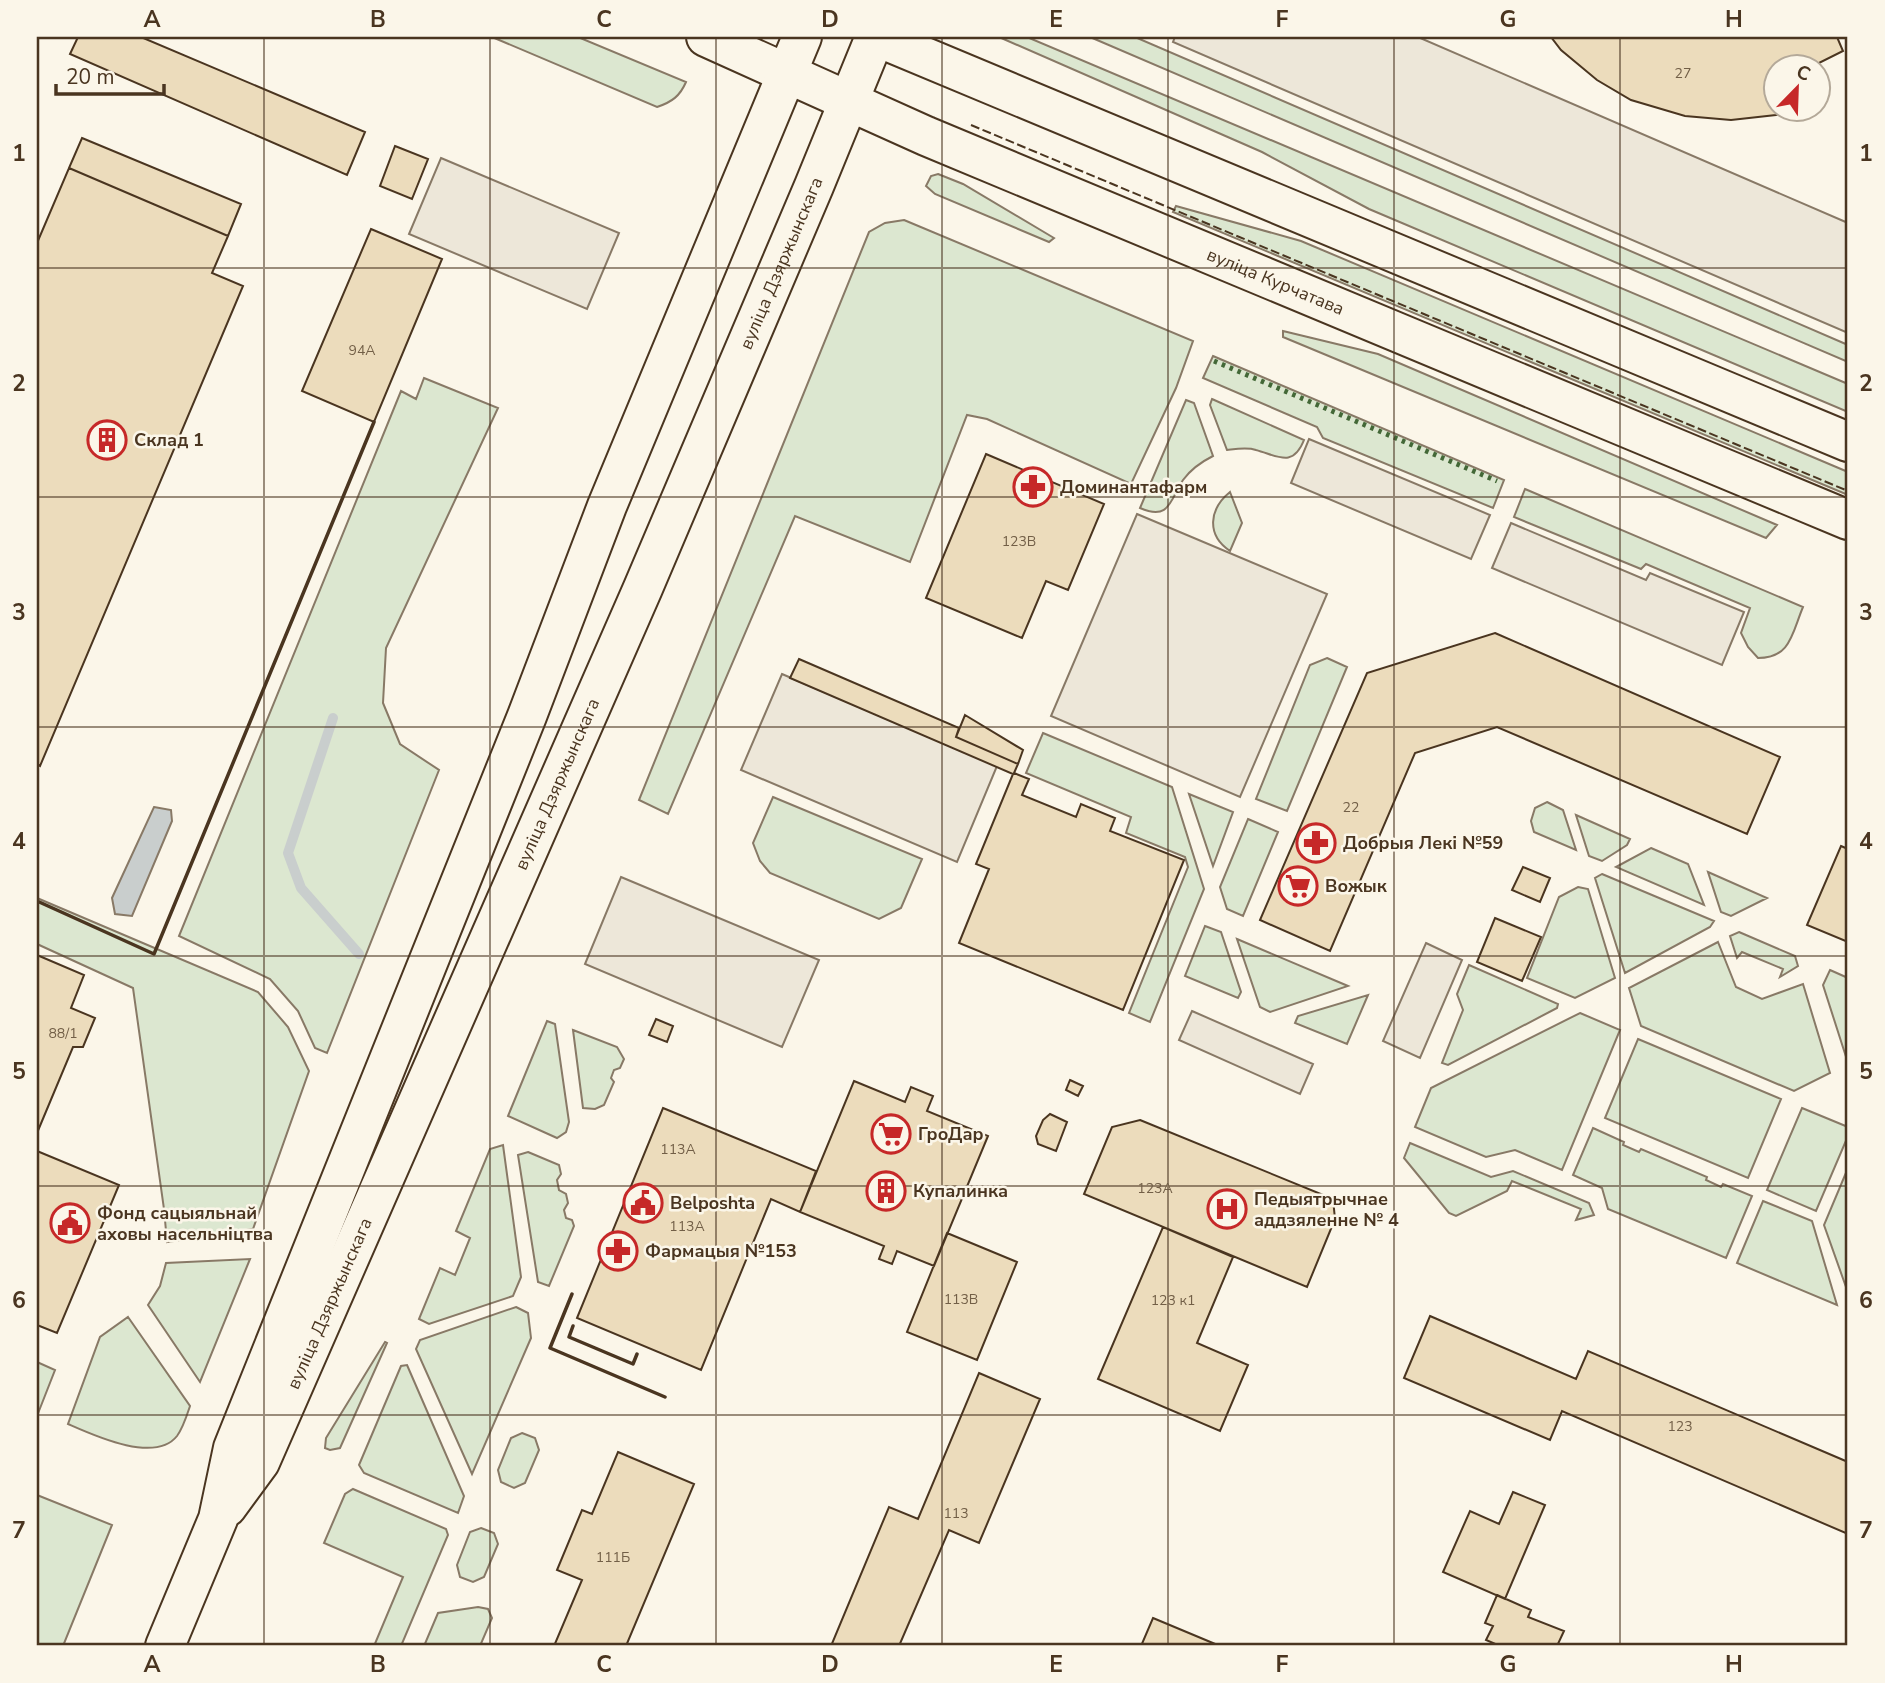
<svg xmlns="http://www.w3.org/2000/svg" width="1885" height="1683" viewBox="0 0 1885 1683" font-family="'Nunito Sans',sans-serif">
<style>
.green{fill:#dce7d0;stroke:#887966;stroke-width:2}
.parking{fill:#ede7d9;stroke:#887966;stroke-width:2}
.water{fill:#c9cecd;stroke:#887966;stroke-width:2}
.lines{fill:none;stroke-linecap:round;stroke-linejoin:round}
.stream{stroke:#c9cecd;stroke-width:10}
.building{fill:#ecdcbc;stroke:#4a3520;stroke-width:2}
.secondary-casing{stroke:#4a3520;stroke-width:42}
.secondary{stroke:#fbf6e9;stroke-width:38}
.hedge{stroke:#436837;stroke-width:5;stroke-dasharray:3.5 5;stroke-linecap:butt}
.fence{stroke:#4a3520;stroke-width:2;stroke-dasharray:9 3.5;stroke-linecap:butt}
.wall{stroke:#4a3520;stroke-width:3.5}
.grid{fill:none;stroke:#4a3520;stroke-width:2;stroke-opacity:0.55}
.labels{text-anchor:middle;stroke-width:5;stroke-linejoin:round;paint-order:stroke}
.number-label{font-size:14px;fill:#725f47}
.street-label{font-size:18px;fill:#4a3520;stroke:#fbf6e9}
.poi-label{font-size:18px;font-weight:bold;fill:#4a3520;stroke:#fbf6e9;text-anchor:start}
.neatline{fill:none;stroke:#4a3520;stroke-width:2.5}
.grid-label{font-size:23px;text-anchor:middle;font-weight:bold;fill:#4a3520}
</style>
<rect width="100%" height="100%" fill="#fbf6e9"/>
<path class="green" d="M 492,37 L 578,37 L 686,82 C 680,96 672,102 657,107 Z
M 999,37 L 1027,37 L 1848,384 L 1848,412 L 1369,209 L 1262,152 Z
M 1090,37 L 1135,37 L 1848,345 L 1848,362 Z
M 938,174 L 963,184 L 1054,238 L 1049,242 L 935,194 L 926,186 L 931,176 Z
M 1176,206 L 1301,241 L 1848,472 L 1848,495 L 1173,212 Z
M 904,220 L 1193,341 L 1176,388 L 1131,484 L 987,419 L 967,415 L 910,562 L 795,516 L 668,814 L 639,800 L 869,232 L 885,223 Z
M 1283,331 L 1378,354 L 1777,525 L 1766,538 L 1283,337 Z
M 1213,356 L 1504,480 L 1493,508 L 1323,438 L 1317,427 L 1203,378 Z
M 424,378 L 498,408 L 386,648 L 383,703 L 400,744 L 439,770 L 327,1053 L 315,1048 L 298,1011 L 270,979 L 179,936 L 401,391 L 416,399 Z
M 1212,399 L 1304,440 C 1293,468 1278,456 1256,450 C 1247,447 1236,449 1227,450 L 1210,405 Z
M 1186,400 L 1194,403 L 1213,456 C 1201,462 1191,469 1183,480 C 1170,500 1170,521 1140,508 Z
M 1525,489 L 1803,607 C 1792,633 1791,658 1758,658 L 1748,647 L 1741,633 L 1750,608 L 1646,564 L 1641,569 L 1514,517 Z
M 1230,492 L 1242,523 L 1230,551 C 1206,535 1209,509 1230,492 Z
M 1327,658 L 1347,667 L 1287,811 L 1256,799 L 1310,665 Z
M 1043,733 L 1172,787 L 1204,889 L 1150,1022 L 1129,1013 L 1188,867 L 1185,857 L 1126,833 L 1131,817 L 1026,773 Z
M 1189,794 L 1233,812 L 1213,866 Z
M 773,797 L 922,859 L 901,908 L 879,919 L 770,873 L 760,861 L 753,843 Z
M 1547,802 L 1563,810 L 1576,850 L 1534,832 L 1531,821 L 1535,808 Z
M 1576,815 L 1630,839 L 1627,845 L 1602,861 L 1589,856 Z
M 1248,819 L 1278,832 L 1243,916 L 1227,909 L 1220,887 Z
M 1651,848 L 1688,864 L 1704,905 L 1616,867 Z
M 1708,872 L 1767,898 L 1731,916 L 1721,912 Z
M 1602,874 L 1714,921 L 1710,927 L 1625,973 L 1595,878 Z
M 1578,887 L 1588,889 L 1615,978 L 1575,998 L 1527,978 L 1559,897 Z
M 37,898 L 258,992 L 288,1027 L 309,1071 L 253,1229 L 167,1242 L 164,1209 L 133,988 L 37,944 Z
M 1205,926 L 1221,932 L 1241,992 L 1238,998 L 1185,976 Z
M 1739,932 L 1795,956 L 1798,966 L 1780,977 L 1783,969 L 1742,952 L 1737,958 L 1730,936 Z
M 1237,939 L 1348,986 L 1270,1012 L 1260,1007 Z
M 1718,942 L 1736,987 L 1762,999 L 1803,984 L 1830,1073 L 1794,1091 L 1641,1026 L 1629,988 Z
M 1469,965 L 1558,1004 L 1557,1008 L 1448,1065 L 1442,1063 L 1463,1010 L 1457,994 Z
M 1830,970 L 1848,978 L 1848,1063 L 1823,985 Z
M 1368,995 L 1347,1044 L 1295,1023 L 1298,1016 Z
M 1580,1013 L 1620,1030 L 1562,1170 L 1515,1150 L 1486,1157 L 1415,1127 L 1431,1088 Z
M 547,1021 L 555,1024 L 569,1122 L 566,1132 L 557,1138 L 508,1116 Z
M 573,1030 L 617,1047 L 624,1059 L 620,1068 L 614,1070 L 611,1078 L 614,1082 L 604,1105 L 595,1109 L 583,1108 Z
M 1638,1039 L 1781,1099 L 1748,1178 L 1605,1118 Z
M 1802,1108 L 1848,1127 L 1848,1136 L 1816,1211 L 1767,1190 Z
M 1593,1128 L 1624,1142 L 1623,1145 L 1639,1152 L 1641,1149 L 1707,1177 L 1706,1180 L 1721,1187 L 1723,1184 L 1752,1196 L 1726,1258 L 1608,1209 L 1602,1188 L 1573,1175 Z
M 1410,1143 L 1491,1177 L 1513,1171 L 1589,1203 L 1594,1215 L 1576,1220 L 1581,1209 L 1512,1181 L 1507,1191 L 1456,1216 L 1449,1213 L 1404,1158 Z
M 503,1145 L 521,1277 L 513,1296 L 429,1324 L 419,1319 L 440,1268 L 455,1275 L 470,1238 L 456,1231 L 490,1149 Z
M 528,1152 L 559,1165 L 561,1174 L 557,1180 L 559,1190 L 566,1194 L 568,1203 L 564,1210 L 566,1218 L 572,1220 L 574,1226 L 549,1286 L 538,1282 L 518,1155 Z
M 1848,1168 L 1848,1282 L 1846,1287 L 1824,1225 Z
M 1763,1201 L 1812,1221 L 1837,1305 L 1737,1263 Z
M 250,1259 L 200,1382 L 148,1305 L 160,1286 L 166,1263 Z
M 516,1307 L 528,1313 L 531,1338 L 472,1474 L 416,1349 L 420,1340 Z
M 128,1317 L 190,1406 C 187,1415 183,1428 177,1436 C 155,1464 93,1435 68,1424 L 100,1337 Z
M 385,1342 L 387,1343 L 340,1448 L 330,1450 L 325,1448 L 326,1438 Z
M 37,1362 L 55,1370 L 37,1416 Z
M 407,1365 L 464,1496 L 458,1513 L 364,1473 L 359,1465 L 401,1366 Z
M 522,1433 L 535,1438 L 539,1450 L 525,1483 L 514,1488 L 501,1482 L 498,1470 L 511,1438 Z
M 353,1489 L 446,1529 L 448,1535 L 401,1646 L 374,1646 L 403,1577 L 324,1543 L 345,1494 Z
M 37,1495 L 112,1525 L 63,1646 L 37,1646 Z
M 481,1528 L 494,1533 L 498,1544 L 484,1577 L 473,1582 L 460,1577 L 457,1565 L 470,1532 Z
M 478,1607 L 488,1609 L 492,1618 L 480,1646 L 424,1646 L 438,1613 Z"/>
<path class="parking" d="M 1175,37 L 1418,37 L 1848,223 L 1848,333 L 1173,42 Z
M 441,158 L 619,233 L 587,309 L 409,234 Z
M 1309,439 L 1490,515 L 1471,559 L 1291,483 Z
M 1137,514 L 1327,594 L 1240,797 L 1051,716 Z
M 1511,523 L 1646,580 L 1650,573 L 1744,612 L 1722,665 L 1492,568 Z
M 782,674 L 997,766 L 957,862 L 741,770 Z
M 621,877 L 819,960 L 782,1047 L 585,964 Z
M 1426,943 L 1462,960 L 1420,1058 L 1383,1041 Z
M 1192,1011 L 1313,1064 L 1300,1094 L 1179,1040 Z"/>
<path class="water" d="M 154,807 L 171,810 L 172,821 L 132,916 L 115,914 L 112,898 Z"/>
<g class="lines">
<path class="stream" d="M 333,718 L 288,853 L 301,888 L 359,954"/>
</g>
<path class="building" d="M 78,37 L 141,37 L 365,132 L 347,175 L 70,54 Z
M 1551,37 L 1837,37 L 1843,51 L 1813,66 L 1776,66 L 1776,108 L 1787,108 L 1787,111 L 1776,115 L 1731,120 L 1685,116 L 1631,100 L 1597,80 L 1561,50 Z
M 82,138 L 241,204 L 228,236 L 69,168 Z
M 395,146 L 428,159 L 412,199 L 380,186 Z
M 69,168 L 228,236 L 212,273 L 243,286 L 40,766 L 37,764 L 37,243 Z
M 371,229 L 442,259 L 374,422 L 302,391 Z
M 986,454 L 1104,504 L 1068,590 L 1046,581 L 1022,638 L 926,598 Z
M 1495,633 L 1780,757 L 1747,834 L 1497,727 L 1415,753 L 1330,951 L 1260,920 L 1367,673 Z
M 799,659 L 959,728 L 956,737 L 1018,764 L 1014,773 L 1029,779 L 1022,795 L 1076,817 L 1081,804 L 1115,818 L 1110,831 L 1184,860 L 1123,1010 L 959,943 L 989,869 L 976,864 L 1013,774 L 790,678 Z
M 965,715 L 1023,750 L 1018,764 L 956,737 Z
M 1841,846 L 1848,849 L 1848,942 L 1807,925 Z
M 1523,867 L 1550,878 L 1540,902 L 1512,890 Z
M 1495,918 L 1541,937 L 1522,981 L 1477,962 Z
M 37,955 L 84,975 L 71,1008 L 95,1018 L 83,1047 L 73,1047 L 37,1133 Z
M 656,1019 L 673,1026 L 667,1042 L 649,1035 Z
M 1070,1080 L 1083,1086 L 1078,1096 L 1066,1090 Z
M 854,1081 L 905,1102 L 911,1087 L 933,1096 L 927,1111 L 988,1136 L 934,1266 L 897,1251 L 892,1264 L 879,1259 L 884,1246 L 800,1212 Z
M 663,1108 L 816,1171 L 800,1212 L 771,1199 L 701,1370 L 577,1318 Z
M 1050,1114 L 1067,1122 L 1056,1151 L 1038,1144 L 1036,1136 L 1043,1120 Z
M 1140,1120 L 1333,1199 L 1335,1219 L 1307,1287 L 1084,1194 L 1112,1127 Z
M 37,1151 L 119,1185 L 57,1333 L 37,1325 Z
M 1163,1227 L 1233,1257 L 1197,1343 L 1248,1365 L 1220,1431 L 1098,1379 Z
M 947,1233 L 1017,1262 L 977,1360 L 907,1332 Z
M 1430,1316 L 1576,1379 L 1588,1351 L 1848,1462 L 1848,1534 L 1562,1411 L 1550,1440 L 1404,1378 Z
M 979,1373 L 1040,1399 L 979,1543 L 949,1530 L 899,1646 L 831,1646 L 889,1507 L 918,1519 Z
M 618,1452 L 694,1484 L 626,1646 L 554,1646 L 582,1580 L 557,1570 L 582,1510 L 592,1514 Z
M 1513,1492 L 1545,1505 L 1505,1599 L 1443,1572 L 1470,1511 L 1499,1524 Z
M 1497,1595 L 1531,1610 L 1528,1617 L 1564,1631 L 1557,1646 L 1500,1646 L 1486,1640 L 1493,1626 L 1485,1623 Z
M 1153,1618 L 1220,1646 L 1141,1646 Z"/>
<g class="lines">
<g class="secondary-casing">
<g id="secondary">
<path id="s1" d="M 706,37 L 926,136 L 1848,520"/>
<path d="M 877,37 L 1848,442"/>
<path id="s2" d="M 227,1507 L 260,1462 L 643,588 L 814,186 L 875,37"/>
<path d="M 165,1646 L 218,1519 L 233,1448 L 527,716 L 607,506 L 802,37"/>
</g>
</g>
<use href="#secondary" class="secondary"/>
<path class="hedge" d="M 1214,361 L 1497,481"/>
<path class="fence" d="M 971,125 L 1848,491"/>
<path class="wall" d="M 37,901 L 154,954 L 374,422
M 572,1294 L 550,1348 L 665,1397
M 573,1326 L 569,1337 L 633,1364 L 637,1354"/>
</g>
<path class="grid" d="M 264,37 L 264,1646M 490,37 L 490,1646M 716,37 L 716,1646M 942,37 L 942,1646M 1168,37 L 1168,1646M 1394,37 L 1394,1646M 1620,37 L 1620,1646M 37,268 L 1848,268M 37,497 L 1848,497M 37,727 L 1848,727M 37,956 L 1848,956M 37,1186 L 1848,1186M 37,1415 L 1848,1415"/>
<defs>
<g id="building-ring" transform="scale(2.0125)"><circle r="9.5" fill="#fbf6e9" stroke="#c62828" stroke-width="1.5"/><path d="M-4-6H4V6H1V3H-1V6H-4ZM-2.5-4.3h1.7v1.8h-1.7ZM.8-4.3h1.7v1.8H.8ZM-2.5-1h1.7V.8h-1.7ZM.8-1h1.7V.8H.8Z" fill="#c62828"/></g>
<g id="pharmacy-ring" transform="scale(2.0125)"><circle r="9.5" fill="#fbf6e9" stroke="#c62828" stroke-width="1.5"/><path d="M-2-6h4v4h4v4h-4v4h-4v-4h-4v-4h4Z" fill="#c62828"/></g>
<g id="supermarket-ring" transform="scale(2.0125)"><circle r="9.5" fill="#fbf6e9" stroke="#c62828" stroke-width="1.5"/><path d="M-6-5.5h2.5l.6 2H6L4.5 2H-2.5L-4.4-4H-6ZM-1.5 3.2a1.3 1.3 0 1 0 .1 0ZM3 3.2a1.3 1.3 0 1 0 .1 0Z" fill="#c62828"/></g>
<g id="civic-ring" transform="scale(2.0125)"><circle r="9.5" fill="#fbf6e9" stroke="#c62828" stroke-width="1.5"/><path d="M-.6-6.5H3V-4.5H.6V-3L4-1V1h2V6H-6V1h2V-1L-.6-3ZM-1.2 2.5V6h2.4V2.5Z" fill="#c62828"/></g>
<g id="hospital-ring" transform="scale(2.0125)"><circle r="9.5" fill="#fbf6e9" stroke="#c62828" stroke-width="1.5"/><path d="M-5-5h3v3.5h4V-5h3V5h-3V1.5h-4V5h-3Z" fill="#c62828"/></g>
</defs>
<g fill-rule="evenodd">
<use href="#building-ring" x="107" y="440"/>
<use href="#pharmacy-ring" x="1033" y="487"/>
<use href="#pharmacy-ring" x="1316" y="843"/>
<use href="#supermarket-ring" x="1298" y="886"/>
<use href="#supermarket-ring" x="891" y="1134"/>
<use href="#building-ring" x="886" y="1191"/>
<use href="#civic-ring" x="643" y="1203"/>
<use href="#hospital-ring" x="1227" y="1209"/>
<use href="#civic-ring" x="70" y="1223"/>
<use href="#pharmacy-ring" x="618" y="1251"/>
</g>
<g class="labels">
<g class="number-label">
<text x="1683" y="78">27</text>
<text x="362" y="355">94А</text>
<text x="1019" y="546">123В</text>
<text x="1351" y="812">22</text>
<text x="63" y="1038">88/1</text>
<text x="678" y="1154">113А</text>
<text x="1155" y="1193">123А</text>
<text x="687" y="1231">113А</text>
<text x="961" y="1304">113В</text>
<text x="1173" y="1305">123 к1</text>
<text x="1680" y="1431">123</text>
<text x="956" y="1518">113</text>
<text x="613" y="1562">111Б</text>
</g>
<g class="street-label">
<text dy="6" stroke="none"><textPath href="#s2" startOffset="1363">вуліца Дзяржынскага</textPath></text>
<text dy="6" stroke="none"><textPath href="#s1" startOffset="620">вуліца Курчатава</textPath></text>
<text dy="6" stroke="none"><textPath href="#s2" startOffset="796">вуліца Дзяржынскага</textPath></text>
<text dy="6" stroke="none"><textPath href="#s2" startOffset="229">вуліца Дзяржынскага</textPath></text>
</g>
<g class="poi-label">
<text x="134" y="446">Склад 1</text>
<text x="1060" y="493">Доминантафарм</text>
<text x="1343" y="849">Добрыя Лекі №59</text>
<text x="1325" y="892">Вожык</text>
<text x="918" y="1140">ГроДар</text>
<text x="913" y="1197">Купалинка</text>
<text x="1254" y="1205">Педыятрычнае<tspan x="1254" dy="21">аддзяленне № 4</tspan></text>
<text x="670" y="1209">Belposhta</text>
<text x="97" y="1219">Фонд сацыяльнай<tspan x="97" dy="21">аховы насельніцтва</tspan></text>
<text x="645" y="1257">Фармацыя №153</text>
</g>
</g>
<rect width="1885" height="1683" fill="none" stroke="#fbf6e9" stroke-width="77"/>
<g transform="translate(1797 88) rotate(23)"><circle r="33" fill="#fbf6e9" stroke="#b4a999" stroke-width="2"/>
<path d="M0-5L12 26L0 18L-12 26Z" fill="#c62828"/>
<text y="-10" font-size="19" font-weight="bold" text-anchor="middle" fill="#4a3520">С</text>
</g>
<path d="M56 84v10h108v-10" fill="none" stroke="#4a3520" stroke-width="3.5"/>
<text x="66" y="84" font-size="21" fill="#4a3520" stroke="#fbf6e9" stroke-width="5" paint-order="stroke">20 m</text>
<rect x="38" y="38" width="1808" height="1606" class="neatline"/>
<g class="grid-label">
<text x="152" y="27">A</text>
<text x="378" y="27">B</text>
<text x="604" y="27">C</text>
<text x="830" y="27">D</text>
<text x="1056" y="27">E</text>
<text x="1282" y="27">F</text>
<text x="1508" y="27">G</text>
<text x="1734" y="27">H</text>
<text x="19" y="161">1</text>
<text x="1866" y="161">1</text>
<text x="19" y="391">2</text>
<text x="1866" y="391">2</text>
<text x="19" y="620">3</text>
<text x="1866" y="620">3</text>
<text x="19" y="849">4</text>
<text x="1866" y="849">4</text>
<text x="19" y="1079">5</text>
<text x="1866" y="1079">5</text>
<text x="19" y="1308">6</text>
<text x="1866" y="1308">6</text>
<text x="19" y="1538">7</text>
<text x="1866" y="1538">7</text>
<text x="152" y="1672">A</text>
<text x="378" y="1672">B</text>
<text x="604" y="1672">C</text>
<text x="830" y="1672">D</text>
<text x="1056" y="1672">E</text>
<text x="1282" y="1672">F</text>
<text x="1508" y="1672">G</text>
<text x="1734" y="1672">H</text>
</g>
</svg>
